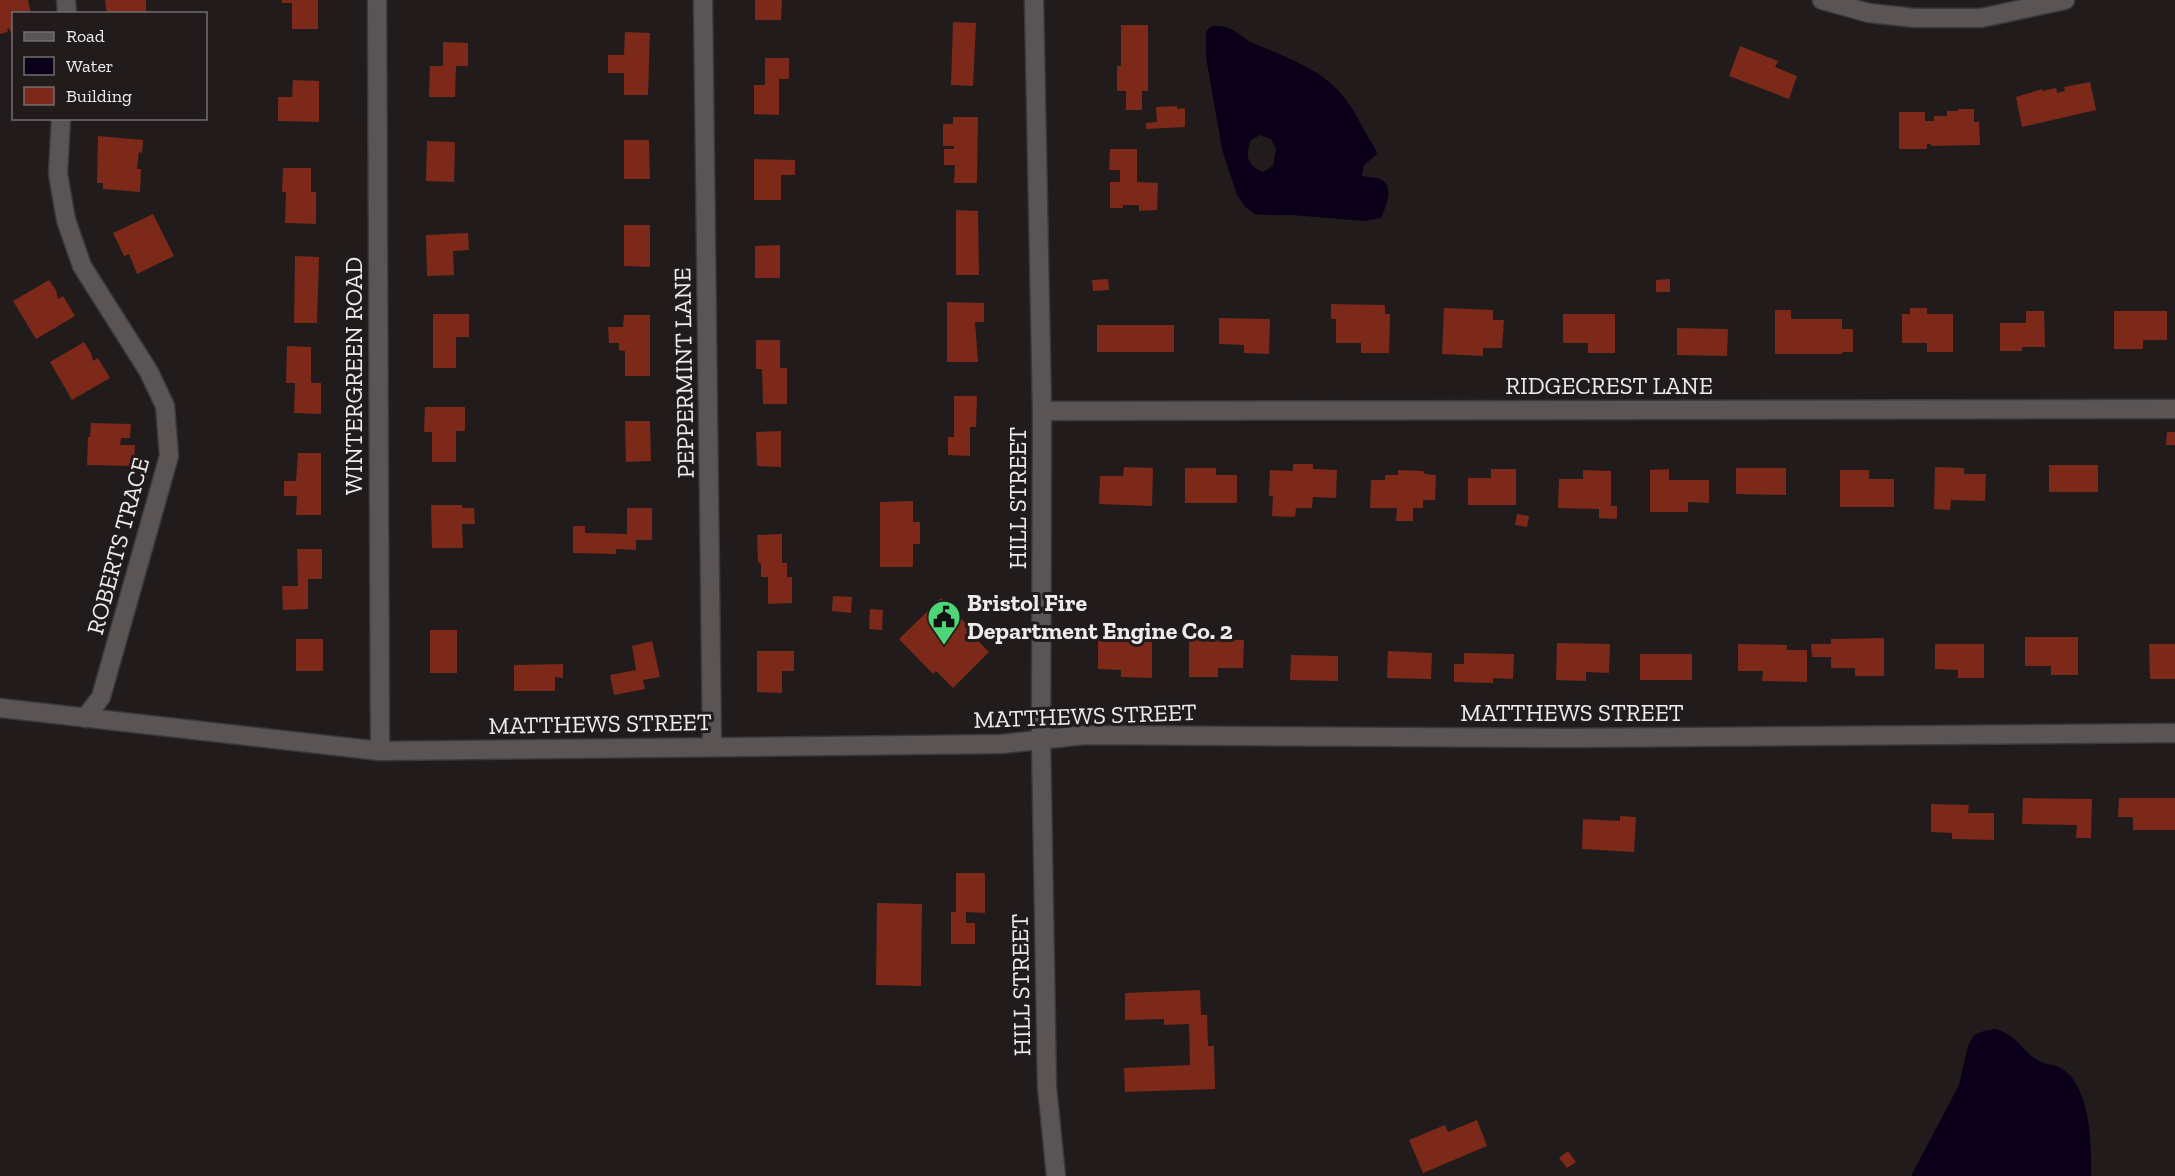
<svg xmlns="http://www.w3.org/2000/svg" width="2175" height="1176" viewBox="0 0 2175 1176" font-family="'Zilla Slab',serif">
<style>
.water{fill:#0b0019;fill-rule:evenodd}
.building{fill:#7c2919}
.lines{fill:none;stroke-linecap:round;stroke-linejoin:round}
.minor-casing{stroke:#3c3839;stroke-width:21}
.minor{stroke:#5a5455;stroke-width:18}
.labels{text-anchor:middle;stroke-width:6;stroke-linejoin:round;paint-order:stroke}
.street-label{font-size:24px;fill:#efebec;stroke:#211b1c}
.poi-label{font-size:24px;font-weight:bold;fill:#efebec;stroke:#211b1c;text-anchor:start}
</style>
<rect width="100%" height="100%" fill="#211b1c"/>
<path class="water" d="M 1216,26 C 1235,26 1238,36 1253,43 C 1287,58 1327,70 1349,104 C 1359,118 1365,134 1375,148 L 1377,154 L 1364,165 L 1362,176 C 1368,177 1377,177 1382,180 C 1395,189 1385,208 1381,218 L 1364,221 L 1292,215 L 1267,215 L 1255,214 L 1245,207 L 1237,195 L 1222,149 L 1206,57 L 1206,32 L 1210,27 ZM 1260,135 L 1271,139 L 1276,149 L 1273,166 L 1263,172 C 1248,166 1244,156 1251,140 Z
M 1995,1029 C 2017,1034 2021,1051 2039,1061 C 2046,1065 2054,1064 2061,1068 C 2091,1086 2092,1146 2091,1176 L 1911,1176 L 1959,1085 L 1968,1046 L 1974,1035 L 1984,1031 Z"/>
<path class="building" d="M 0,0 L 28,0 L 31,14 L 14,14 L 14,41 L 9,28 L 7,29 L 8,32 L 0,34 Z
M 105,0 L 146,0 L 146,11 L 151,11 L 151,14 L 107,14 Z
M 282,0 L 318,0 L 318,29 L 292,29 L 292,3 L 282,3 Z
M 755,0 L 782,0 L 781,20 L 755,20 Z
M 953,22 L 976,23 L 973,86 L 951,85 Z
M 1121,25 L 1148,25 L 1148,91 L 1142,91 L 1142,110 L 1126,110 L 1126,91 L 1117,91 L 1117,66 L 1121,66 Z
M 625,32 L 650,33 L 648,95 L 624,95 L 624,73 L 608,73 L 608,55 L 624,55 Z
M 443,42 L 468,43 L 468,66 L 456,66 L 455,97 L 429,97 L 430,66 L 443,66 Z
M 1740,46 L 1778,61 L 1775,67 L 1797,76 L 1789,99 L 1729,76 Z
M 765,58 L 789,58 L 789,79 L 779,79 L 779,115 L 754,114 L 754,85 L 765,85 Z
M 293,80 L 319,81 L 319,122 L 278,121 L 278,97 L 292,97 Z
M 2090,82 L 2096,110 L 2022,127 L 2016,97 L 2042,89 L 2042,91 L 2056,88 L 2057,93 L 2065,91 L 2064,87 Z
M 1177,106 L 1177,109 L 1185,108 L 1185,127 L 1146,129 L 1146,123 L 1157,122 L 1156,107 Z
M 1958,109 L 1974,109 L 1974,122 L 1979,122 L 1980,145 L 1931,146 L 1931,144 L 1927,144 L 1927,149 L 1899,149 L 1899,112 L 1925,112 L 1925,121 L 1934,121 L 1934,116 L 1947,116 L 1947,111 L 1958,111 Z
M 953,117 L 978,117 L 977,183 L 954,183 L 955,165 L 944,165 L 944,149 L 954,149 L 954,146 L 943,146 L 943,124 L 953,124 Z
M 98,136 L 143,140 L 142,153 L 139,152 L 137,169 L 141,169 L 140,192 L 103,189 L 103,183 L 97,183 Z
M 624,140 L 649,140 L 650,179 L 624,179 Z
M 427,141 L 455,142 L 454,182 L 426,181 Z
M 1110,149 L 1137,149 L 1137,182 L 1158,183 L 1157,210 L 1139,211 L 1139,205 L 1123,205 L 1123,208 L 1110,208 L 1110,182 L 1120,182 L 1120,170 L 1109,170 Z
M 754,159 L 795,160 L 795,175 L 781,175 L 781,200 L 754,200 Z
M 283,168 L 311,168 L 311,192 L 316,192 L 316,224 L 285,223 L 286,192 L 282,192 Z
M 956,210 L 978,211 L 979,275 L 956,275 Z
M 153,214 L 174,256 L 137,274 L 129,254 L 124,256 L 113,233 Z
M 624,225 L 650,225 L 650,267 L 624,266 Z
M 468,233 L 469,250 L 453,251 L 454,275 L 427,276 L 426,235 Z
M 780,245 L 780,278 L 755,278 L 755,246 Z
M 295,256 L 319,257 L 317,323 L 294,323 Z
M 1108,279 L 1109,290 L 1093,291 L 1092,280 Z
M 1670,279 L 1670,292 L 1656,292 L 1656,280 Z
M 49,280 L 56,290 L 58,299 L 63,296 L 75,316 L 36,339 L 13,301 Z
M 947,302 L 984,303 L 984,322 L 975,322 L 978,362 L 947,362 Z
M 1331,304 L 1385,305 L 1385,314 L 1390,314 L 1389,353 L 1361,353 L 1361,343 L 1336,343 L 1336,319 L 1331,319 Z
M 1444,308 L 1493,310 L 1493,320 L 1504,320 L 1502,348 L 1483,348 L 1483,356 L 1442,354 Z
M 1910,308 L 1927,308 L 1927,314 L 1953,314 L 1953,352 L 1927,352 L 1927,343 L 1902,343 L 1902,314 L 1910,314 Z
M 1775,310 L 1791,310 L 1791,319 L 1842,319 L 1842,329 L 1853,329 L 1853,352 L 1843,352 L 1841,354 L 1775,354 Z
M 2026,311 L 2044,311 L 2045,347 L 2022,347 L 2022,351 L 2000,351 L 2000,323 L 2026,323 Z
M 2114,311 L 2167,311 L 2167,340 L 2143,340 L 2143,349 L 2114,349 Z
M 433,314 L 469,314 L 469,337 L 456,337 L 456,368 L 433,368 Z
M 1563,314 L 1615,314 L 1615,353 L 1588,353 L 1588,343 L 1563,343 Z
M 624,315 L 650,315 L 650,376 L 625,376 L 625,351 L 619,350 L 619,343 L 609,343 L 608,327 L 623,327 Z
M 1219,318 L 1270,319 L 1269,354 L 1244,353 L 1244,345 L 1219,344 Z
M 1097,325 L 1174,325 L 1174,352 L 1097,352 Z
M 1677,328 L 1728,329 L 1727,356 L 1677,355 Z
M 756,340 L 780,340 L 780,368 L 787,368 L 787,404 L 763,404 L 762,369 L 756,369 Z
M 84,342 L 91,353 L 93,361 L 98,358 L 110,378 L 72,400 L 50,362 Z
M 287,346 L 311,347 L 311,383 L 321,383 L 321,414 L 294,413 L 295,383 L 286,383 Z
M 954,396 L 977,396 L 976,427 L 970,427 L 970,456 L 948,455 L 948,437 L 954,437 Z
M 425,407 L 465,407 L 465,431 L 456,431 L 456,462 L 432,462 L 432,432 L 424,432 Z
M 625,421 L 650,421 L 651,461 L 626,462 Z
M 91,423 L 131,424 L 130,438 L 121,438 L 120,445 L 135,445 L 134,466 L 87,465 L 88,437 L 90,437 Z
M 781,431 L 781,467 L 757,466 L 756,432 Z
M 2167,432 L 2175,432 L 2175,445 L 2166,445 Z
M 298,453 L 321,453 L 321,515 L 296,515 L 297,496 L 284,496 L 284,481 L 296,481 Z
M 1293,464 L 1313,464 L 1313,469 L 1337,470 L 1336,498 L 1313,497 L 1312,508 L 1296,508 L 1295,517 L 1272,516 L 1273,496 L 1269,496 L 1270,470 L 1293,471 Z
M 2049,465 L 2098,465 L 2098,492 L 2049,492 Z
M 1124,467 L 1153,468 L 1152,506 L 1099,504 L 1100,476 L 1123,476 Z
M 1935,467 L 1964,468 L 1964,474 L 1986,474 L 1985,501 L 1951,500 L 1950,510 L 1934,509 Z
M 1185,468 L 1216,468 L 1216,475 L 1237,475 L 1237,503 L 1185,503 Z
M 1736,468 L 1786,468 L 1786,495 L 1736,494 Z
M 1491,469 L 1516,469 L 1516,505 L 1468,505 L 1468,478 L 1491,478 Z
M 1669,469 L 1669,480 L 1709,480 L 1709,503 L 1688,502 L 1688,512 L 1650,512 L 1650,470 Z
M 1398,470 L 1423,471 L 1425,474 L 1436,475 L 1435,500 L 1423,500 L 1423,508 L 1413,508 L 1413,521 L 1396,521 L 1397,508 L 1370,508 L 1371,480 L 1385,480 L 1385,475 L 1398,475 Z
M 1583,470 L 1611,471 L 1611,506 L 1617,506 L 1617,519 L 1599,518 L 1599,509 L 1558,508 L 1559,479 L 1583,479 Z
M 1840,470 L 1869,470 L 1869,479 L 1894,479 L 1894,507 L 1840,507 Z
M 913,501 L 913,522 L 920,522 L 920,544 L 913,544 L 913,567 L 880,567 L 880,502 Z
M 431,505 L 462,505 L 462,508 L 474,508 L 475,524 L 462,524 L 463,548 L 432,548 Z
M 627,508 L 652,508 L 652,540 L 636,540 L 636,550 L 616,549 L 616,554 L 573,553 L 573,526 L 585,526 L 585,533 L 627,534 Z
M 1517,514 L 1529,516 L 1527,527 L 1515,525 Z
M 782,534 L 782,563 L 787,563 L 787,577 L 792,577 L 792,603 L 768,604 L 768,577 L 761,577 L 761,564 L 758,562 L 757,535 Z
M 297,549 L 322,549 L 322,579 L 308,579 L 308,609 L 283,610 L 282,586 L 298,586 Z
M 833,596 L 852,597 L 851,613 L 832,611 Z
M 941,598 L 975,633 L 972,635 L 989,652 L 953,688 L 936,671 L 933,674 L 899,639 Z
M 870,609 L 883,610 L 882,630 L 869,629 Z
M 430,630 L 457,630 L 457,673 L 430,673 Z
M 2025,637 L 2078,637 L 2078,675 L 2051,675 L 2051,666 L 2025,666 Z
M 1884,638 L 1884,676 L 1855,676 L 1855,668 L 1831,668 L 1831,657 L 1812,657 L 1811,644 L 1831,644 L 1831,639 Z
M 296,639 L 323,639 L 323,671 L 296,671 Z
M 1189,639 L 1244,640 L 1243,668 L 1218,668 L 1218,677 L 1189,677 Z
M 652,641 L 660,677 L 643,680 L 645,689 L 614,695 L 610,675 L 636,670 L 632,646 Z
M 1098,641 L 1152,642 L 1152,678 L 1121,677 L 1121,670 L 1098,669 Z
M 1557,643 L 1610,644 L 1609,673 L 1586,672 L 1586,681 L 1556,680 Z
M 1738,644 L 1787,645 L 1787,650 L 1807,650 L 1807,682 L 1762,681 L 1763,671 L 1738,671 Z
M 1935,644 L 1984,644 L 1984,678 L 1958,678 L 1958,670 L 1935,669 Z
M 2149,644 L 2175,644 L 2175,679 L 2150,679 Z
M 757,651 L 794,651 L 794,671 L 782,671 L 782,693 L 757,692 Z
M 1388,651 L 1432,653 L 1431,679 L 1387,678 Z
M 1464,653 L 1514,654 L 1513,679 L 1493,678 L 1493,683 L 1454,682 L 1454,664 L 1464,664 Z
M 1640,654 L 1692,654 L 1692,680 L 1640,680 Z
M 1291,655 L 1338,656 L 1338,681 L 1290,680 Z
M 563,664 L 563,678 L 555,677 L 555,691 L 514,691 L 514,665 Z
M 2023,798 L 2092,799 L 2091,838 L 2076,838 L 2077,825 L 2022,824 Z
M 2119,798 L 2175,798 L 2175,830 L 2133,830 L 2133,817 L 2118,817 Z
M 1931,804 L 1969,805 L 1968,813 L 1994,813 L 1994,840 L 1952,839 L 1952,833 L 1931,832 Z
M 1620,816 L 1636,817 L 1634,852 L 1582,849 L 1583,819 L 1620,821 Z
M 956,873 L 985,873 L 985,913 L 966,912 L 966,923 L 975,923 L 975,944 L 951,944 L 951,912 L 956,912 Z
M 877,903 L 922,904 L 921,986 L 876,985 Z
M 1200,990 L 1201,1015 L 1207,1015 L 1208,1046 L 1214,1046 L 1215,1089 L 1125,1092 L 1124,1068 L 1190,1065 L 1189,1024 L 1164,1025 L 1164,1019 L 1125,1020 L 1125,993 Z
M 1477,1120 L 1487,1146 L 1423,1173 L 1409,1140 L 1445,1125 L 1448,1132 Z
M 1568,1151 L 1576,1162 L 1567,1168 L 1559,1158 Z"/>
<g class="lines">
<g class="minor-casing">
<path id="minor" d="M 66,0 L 67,14
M 377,0 L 380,751
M 703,0 L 712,746
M 1034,0 L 1042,411 L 1041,740 L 1047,1087 L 1056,1176
M 1822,0 L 1869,13 L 1915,18 L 1981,18 L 2065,0
M 61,118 L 58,174 L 66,220 L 82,266 L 149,372 L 165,406 L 169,456 L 101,697 L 85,718
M 1042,411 L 2175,409
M 0,708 L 380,751 L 1001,744 L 1085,735 L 1567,738 L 2175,733"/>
</g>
<use href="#minor" class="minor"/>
</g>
<defs>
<g id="civic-pin" transform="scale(1.725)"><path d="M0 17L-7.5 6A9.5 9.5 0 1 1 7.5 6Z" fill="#4cd677" stroke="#211b1c"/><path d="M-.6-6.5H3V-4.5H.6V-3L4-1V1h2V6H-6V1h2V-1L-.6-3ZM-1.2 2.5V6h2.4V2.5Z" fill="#111"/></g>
</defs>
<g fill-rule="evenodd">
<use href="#civic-pin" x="944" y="617"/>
</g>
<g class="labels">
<g class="street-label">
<text transform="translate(684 373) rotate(-91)" y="8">PEPPERMINT LANE</text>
<text transform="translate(354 376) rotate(-90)" y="8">WINTERGREEN ROAD</text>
<text x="1609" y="394">RIDGECREST LANE</text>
<text transform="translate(1018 498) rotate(-90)" y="8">HILL STREET</text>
<text transform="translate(118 546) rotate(-75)" y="8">ROBERTS TRACE</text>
<text x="1572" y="721">MATTHEWS STREET</text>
<text transform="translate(1085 716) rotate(-2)" y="8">MATTHEWS STREET</text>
<text transform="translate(600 724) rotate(-1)" y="8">MATTHEWS STREET</text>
<text transform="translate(1021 985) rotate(-91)" y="8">HILL STREET</text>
</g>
<g class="poi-label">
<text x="967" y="611">Bristol Fire<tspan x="967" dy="28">Department Engine Co. 2</tspan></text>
</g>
</g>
<rect x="12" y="12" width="195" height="108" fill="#211b1c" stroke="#736e6f" stroke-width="1.5"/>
<rect x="24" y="32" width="30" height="9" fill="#5a5455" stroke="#736e6f" stroke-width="1.5"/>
<text x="66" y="42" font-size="18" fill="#efebec">Road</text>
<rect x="24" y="57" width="30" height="18" fill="#0b0019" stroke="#736e6f" stroke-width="1.5"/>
<text x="66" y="72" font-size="18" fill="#efebec">Water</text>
<rect x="24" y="87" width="30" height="18" fill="#7c2919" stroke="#736e6f" stroke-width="1.5"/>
<text x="66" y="102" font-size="18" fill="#efebec">Building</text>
</svg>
